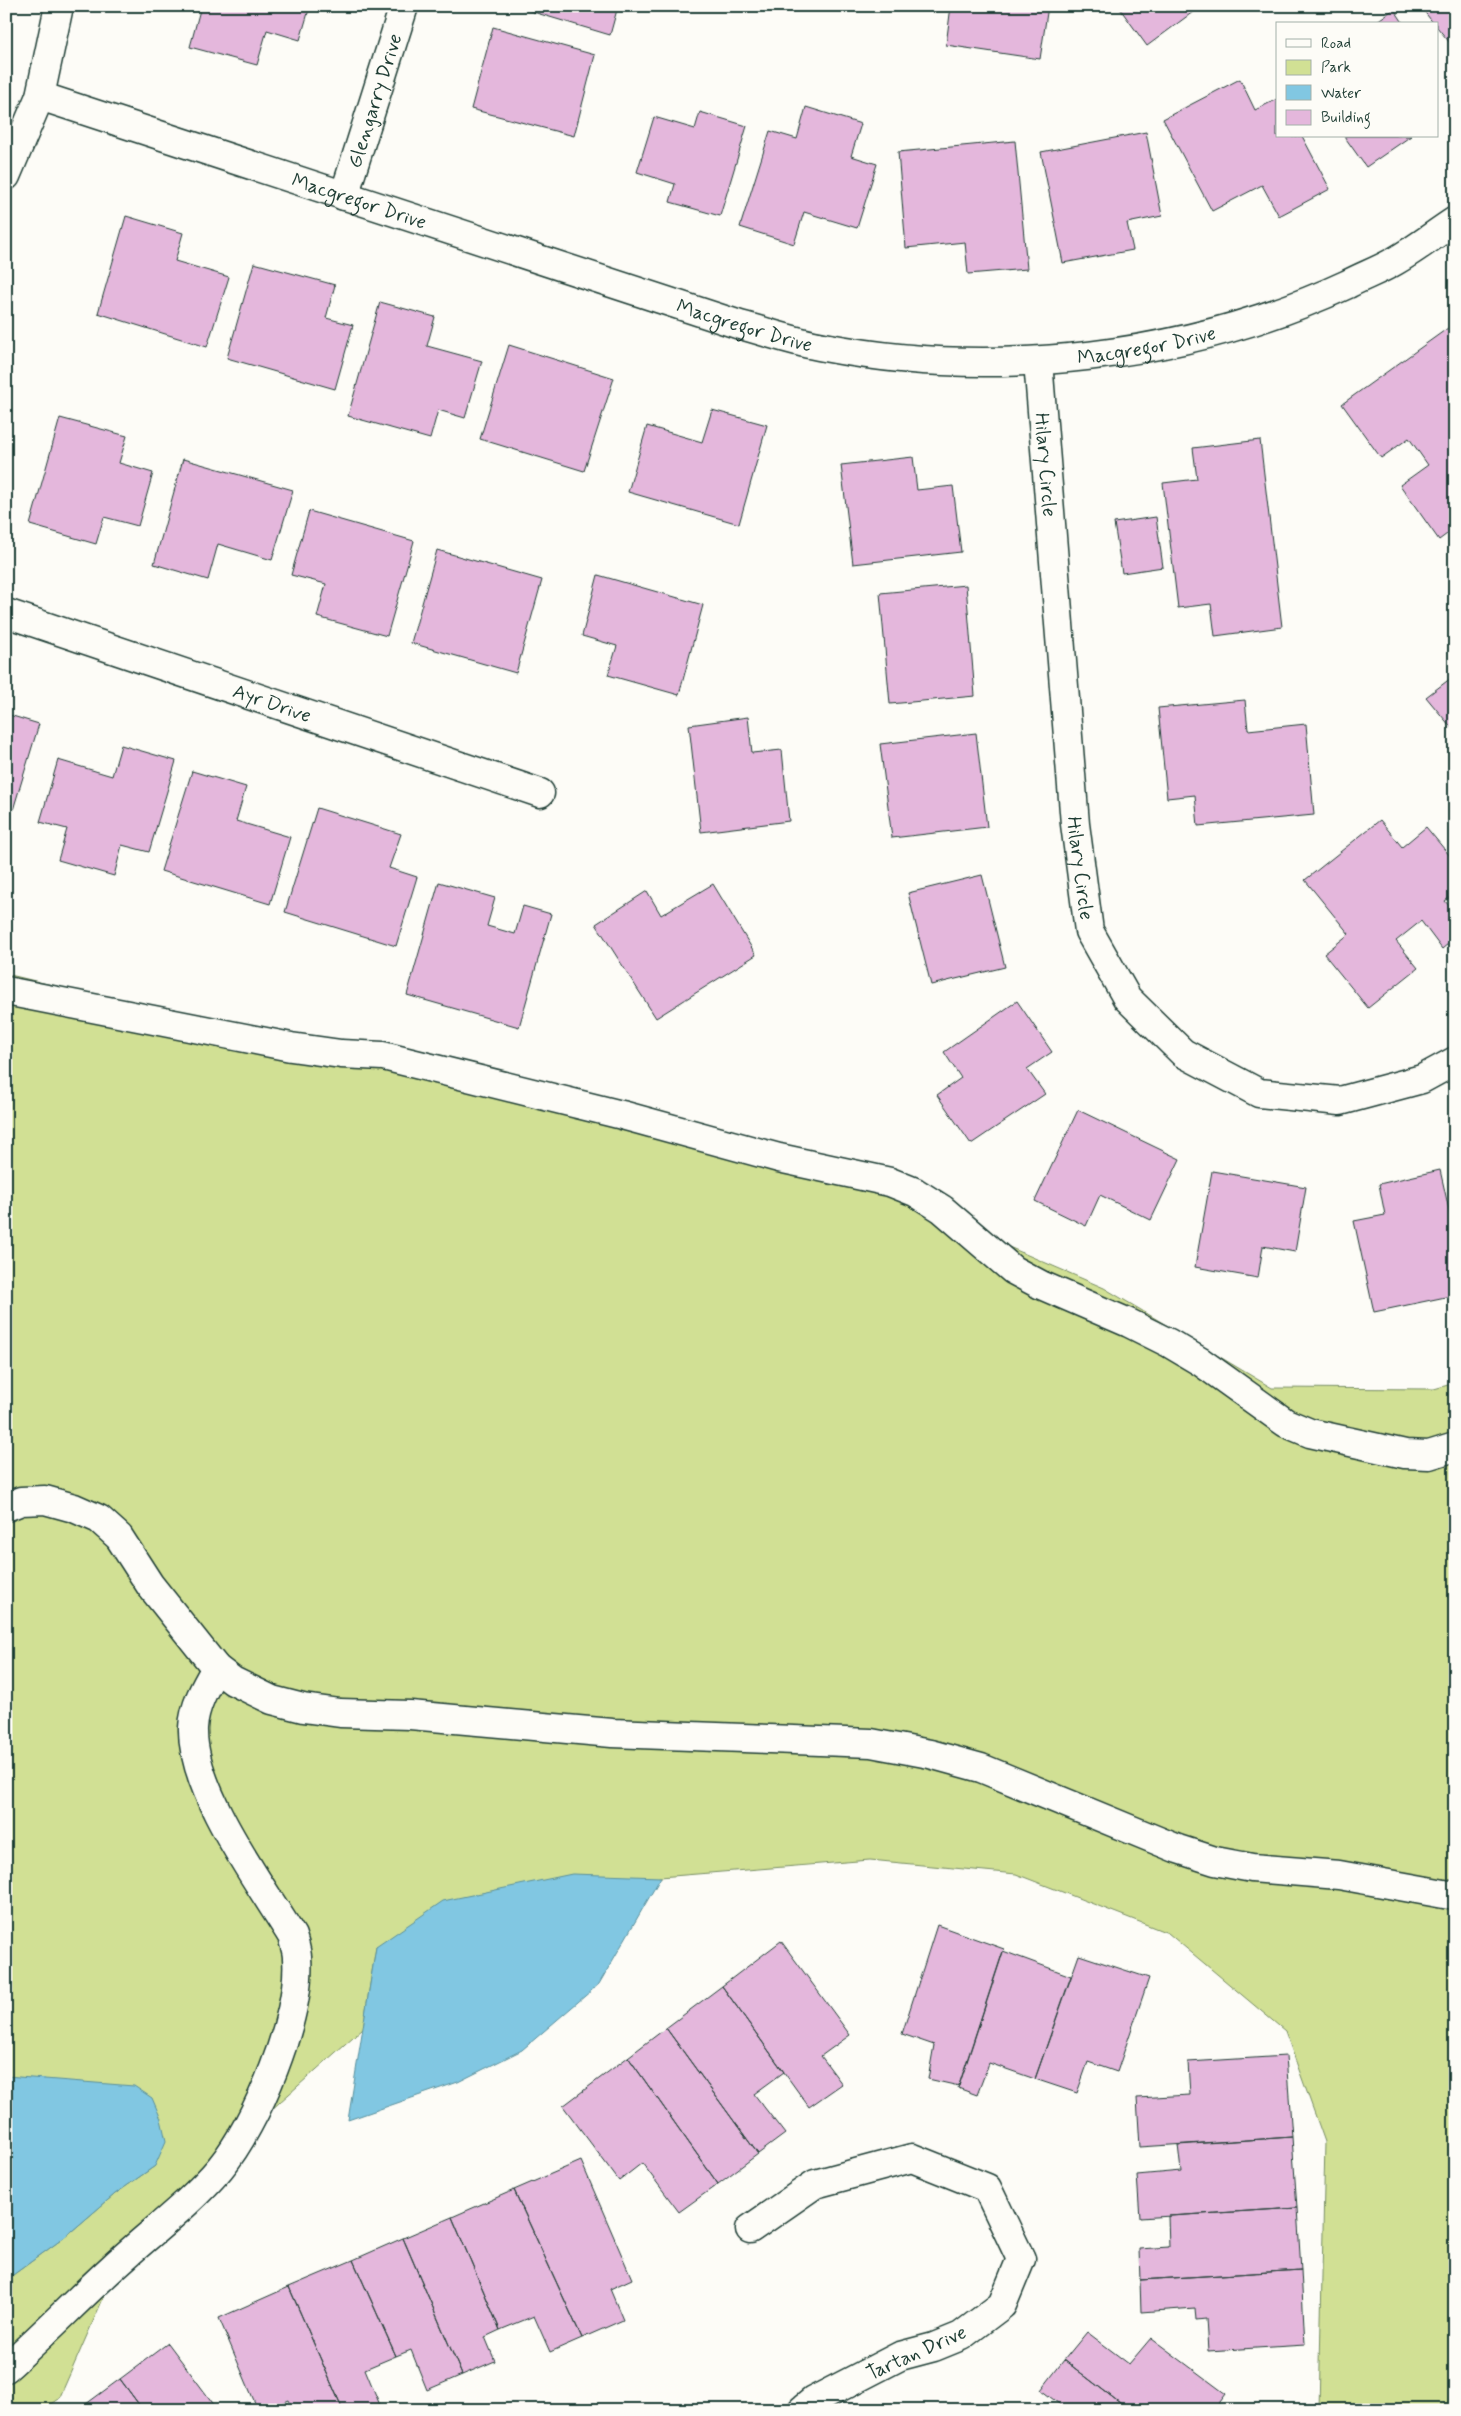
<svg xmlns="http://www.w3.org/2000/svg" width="1461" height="2416" viewBox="0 0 1461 2416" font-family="Mynerve,sans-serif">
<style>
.green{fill:#d1e094;stroke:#788e64}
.water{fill:#81c7e2;stroke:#5a909c}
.building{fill:#e4b7dc;stroke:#1f3d34}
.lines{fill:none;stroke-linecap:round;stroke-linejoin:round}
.minor-casing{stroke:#1f3d34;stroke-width:31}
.minor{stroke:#fdfcf7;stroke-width:28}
.labels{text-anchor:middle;stroke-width:4.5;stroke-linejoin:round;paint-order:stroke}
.street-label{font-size:20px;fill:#1f3d34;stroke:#fdfcf7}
</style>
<rect width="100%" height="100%" fill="#fdfcf7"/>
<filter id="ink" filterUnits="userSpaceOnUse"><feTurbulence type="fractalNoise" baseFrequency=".02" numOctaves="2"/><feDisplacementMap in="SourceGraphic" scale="10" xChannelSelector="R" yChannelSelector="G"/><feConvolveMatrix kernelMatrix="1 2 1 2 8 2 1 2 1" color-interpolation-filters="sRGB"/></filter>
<g filter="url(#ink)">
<path class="green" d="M 6,974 L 842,1175 L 1104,1288 L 1272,1388 L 1434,1389 L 1455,1383 L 1455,2410 L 1319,2410 L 1325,2142 L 1285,2031 L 1168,1933 L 1016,1874 L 870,1860 L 660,1877 L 376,1947 L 363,2028 L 131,2235 L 59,2399 L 43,2410 L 6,2410 L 6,2280 L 65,2237 L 115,2194 L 155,2166 L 37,2080 L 6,2076 Z"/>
<path class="water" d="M 572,1874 L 661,1877 L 599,1984 L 522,2050 L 458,2082 L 348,2120 L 376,1947 L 443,1901 Z
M 6,2076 L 134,2086 L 152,2098 L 161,2119 L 166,2141 L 155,2166 L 115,2194 L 65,2237 L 6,2280 Z"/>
<path class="building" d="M 201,6 L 310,6 L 300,40 L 267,30 L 257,65 L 190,47 Z
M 513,6 L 618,6 L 610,35 Z
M 951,6 L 1048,6 L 1040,59 L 946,45 Z
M 1118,6 L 1201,6 L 1147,46 Z
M 1420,6 L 1455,6 L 1455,49 L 1437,27 L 1437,24 L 1434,24 Z
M 1394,9 L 1404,24 L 1373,24 Z
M 493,27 L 595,55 L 574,136 L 471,109 Z
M 1240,79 L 1255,110 L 1277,99 L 1277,136 L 1302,136 L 1330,189 L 1279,216 L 1262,185 L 1212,211 L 1163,119 Z
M 806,107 L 861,124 L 851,156 L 877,164 L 857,228 L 804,212 L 794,244 L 740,227 L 770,131 L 797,139 Z
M 700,112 L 747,126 L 720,216 L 670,202 L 675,184 L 637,172 L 654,117 L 695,129 Z
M 1146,132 L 1162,216 L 1127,223 L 1133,250 L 1063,263 L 1041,152 Z
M 1344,136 L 1411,136 L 1366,167 Z
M 1015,141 L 1027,269 L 968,274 L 965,242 L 906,248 L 898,152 Z
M 126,216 L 183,233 L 175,261 L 229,277 L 207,347 L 98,313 Z
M 254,263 L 335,285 L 326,318 L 353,325 L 335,389 L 227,358 Z
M 380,302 L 435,317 L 427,346 L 482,361 L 465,418 L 438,410 L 430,439 L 348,416 Z
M 1455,323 L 1455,528 L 1439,540 L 1400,485 L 1428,465 L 1409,438 L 1381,458 L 1342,404 Z
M 509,345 L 614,378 L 584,471 L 480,439 Z
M 712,410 L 767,425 L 739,524 L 628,492 L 647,426 L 702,442 Z
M 60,418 L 127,436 L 119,463 L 153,473 L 138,526 L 104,517 L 96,544 L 30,525 Z
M 1260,440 L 1282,627 L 1215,636 L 1211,604 L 1178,608 L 1163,483 L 1197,479 L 1193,448 Z
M 913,457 L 917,490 L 953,486 L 961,552 L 853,564 L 841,465 Z
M 183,459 L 293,490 L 272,560 L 218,544 L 208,580 L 154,564 Z
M 309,511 L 414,541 L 387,636 L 317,617 L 326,584 L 291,575 Z
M 1156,517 L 1163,567 L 1122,573 L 1114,523 Z
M 437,550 L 542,580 L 516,673 L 411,643 Z
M 598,575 L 703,605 L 679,695 L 608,675 L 617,646 L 582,636 Z
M 966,585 L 975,696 L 890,704 L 880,593 Z
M 1455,675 L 1455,732 L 1426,697 Z
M 1245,700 L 1248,730 L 1306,724 L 1314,815 L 1198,826 L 1195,795 L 1167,798 L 1158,708 Z
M 6,714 L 39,724 L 10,820 L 6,819 Z
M 748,717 L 752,753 L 782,750 L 789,821 L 701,832 L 689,725 Z
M 976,733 L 987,827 L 892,838 L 880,744 Z
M 121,745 L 176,761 L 149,852 L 122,845 L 114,876 L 58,860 L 67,829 L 40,822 L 58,760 L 112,776 Z
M 192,771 L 246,787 L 236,821 L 290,837 L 270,904 L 161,871 Z
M 317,808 L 401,834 L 389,868 L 417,877 L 396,946 L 285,912 Z
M 1380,820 L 1402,847 L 1426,827 L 1455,862 L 1455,893 L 1445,901 L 1455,913 L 1455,938 L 1442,949 L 1421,921 L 1396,941 L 1418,968 L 1368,1008 L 1324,954 L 1349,934 L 1305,880 Z
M 982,875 L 1005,967 L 931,985 L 908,893 Z
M 439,882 L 495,898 L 487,926 L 515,934 L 523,906 L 551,914 L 519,1027 L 407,995 Z
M 713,884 L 756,955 L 656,1018 L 596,924 L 647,891 L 661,915 Z
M 1017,1001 L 1052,1052 L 1027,1069 L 1045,1094 L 971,1144 L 937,1095 L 961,1078 L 944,1052 Z
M 1078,1110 L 1180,1159 L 1151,1220 L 1100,1195 L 1086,1226 L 1035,1201 Z
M 1440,1170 L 1455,1236 L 1455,1295 L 1374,1312 L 1354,1221 L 1385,1215 L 1379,1184 Z
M 1212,1171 L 1306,1187 L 1295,1252 L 1263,1246 L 1258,1278 L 1195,1267 Z
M 937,1925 L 1004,1949 L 959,2086 L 928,2079 L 934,2045 L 902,2034 Z
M 781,1941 L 850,2035 L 821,2056 L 842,2084 L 809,2107 L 722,1986 Z
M 1003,1951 L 1071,1976 L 1035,2079 L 989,2063 L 977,2095 L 958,2088 Z
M 1079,1955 L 1149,1978 L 1117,2072 L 1088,2062 L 1077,2093 L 1035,2079 Z
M 722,1986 L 784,2072 L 754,2094 L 785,2134 L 758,2154 L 666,2028 Z
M 666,2028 L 758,2154 L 718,2184 L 628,2057 Z
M 1286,2056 L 1292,2137 L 1140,2147 L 1137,2098 L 1190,2095 L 1188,2062 Z
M 628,2057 L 718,2184 L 679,2212 L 642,2163 L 619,2181 L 563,2106 Z
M 1292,2137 L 1297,2208 L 1140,2218 L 1137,2175 L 1181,2171 L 1178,2145 Z
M 581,2161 L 632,2279 L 610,2289 L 623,2320 L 582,2338 L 514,2190 Z
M 514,2190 L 582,2338 L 550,2352 L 534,2316 L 500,2330 L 452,2217 Z
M 1297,2208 L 1301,2270 L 1140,2280 L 1139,2249 L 1169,2247 L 1168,2216 Z
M 452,2217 L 500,2330 L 485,2337 L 495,2361 L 462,2375 L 403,2238 Z
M 403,2238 L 462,2375 L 427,2390 L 411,2350 L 396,2356 L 353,2260 Z
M 353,2260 L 396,2356 L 365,2369 L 382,2410 L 343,2410 L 289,2287 Z
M 1301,2270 L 1305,2345 L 1208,2351 L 1206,2319 L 1196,2320 L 1195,2308 L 1141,2312 L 1140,2280 Z
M 289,2287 L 343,2410 L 294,2410 L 289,2400 L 266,2410 L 258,2410 L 219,2318 Z
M 1087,2332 L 1129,2364 L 1151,2338 L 1226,2394 L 1214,2410 L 1129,2410 L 1064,2360 Z
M 168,2343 L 218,2410 L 143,2410 L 120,2379 Z
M 1064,2360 L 1129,2410 L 1067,2410 L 1041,2390 Z
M 120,2379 L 143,2410 L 78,2410 Z"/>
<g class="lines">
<g class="minor-casing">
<g id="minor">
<path id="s1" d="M 40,96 L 740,325 C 767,332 795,342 824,347 C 995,380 1189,358 1348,284 C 1363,276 1380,270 1395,261 C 1416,249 1435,234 1455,221"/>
<path d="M 6,176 L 40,96 L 59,6"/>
<path id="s2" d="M 344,196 L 404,6"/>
<path id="s3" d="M 1038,361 L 1075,824 L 1089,931 L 1127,998 L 1183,1053 L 1259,1093 L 1340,1101 L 1422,1079 L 1455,1061"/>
<path id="s4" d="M 6,613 L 540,793"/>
<path d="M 6,991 L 291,1047 L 341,1054 L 383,1056 L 622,1115 L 779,1158 L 890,1182 L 915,1192 L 942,1209 L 1013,1270 L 1041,1285 L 1129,1323 L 1169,1343 L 1201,1362 L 1286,1423 L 1310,1433 L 1405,1454 L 1429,1455 L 1455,1447"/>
<path d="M 6,1507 L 21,1501 L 45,1500 L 74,1508 L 99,1519 L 119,1537 L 150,1585 L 216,1668 L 233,1681 L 272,1700 L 303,1708 L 340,1713 L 410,1715 L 612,1733 L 871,1743 L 930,1754 L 981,1768 L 1178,1849 L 1215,1861 L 1252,1868 L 1339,1875 L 1455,1896"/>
<path d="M 750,2229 L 815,2184 L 912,2158 L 987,2188 L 1021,2259 L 1002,2305 L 961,2336 L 934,2347 L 900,2356 L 813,2401 L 802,2410"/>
<path d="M 6,2368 C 42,2336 76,2301 111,2269 C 147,2235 188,2206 220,2168 C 256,2125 302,2016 297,1958 C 297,1951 294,1943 292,1936 C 260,1883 191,1791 193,1728 C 194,1706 205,1687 216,1668"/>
</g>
</g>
<use href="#minor" class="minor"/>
</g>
</g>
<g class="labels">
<g class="street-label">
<text dy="7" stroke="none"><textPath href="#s2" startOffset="100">Glengarry Drive</textPath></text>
<text dy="7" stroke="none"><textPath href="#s1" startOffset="336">Macgregor Drive</textPath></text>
<text dy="7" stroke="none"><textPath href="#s1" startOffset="741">Macgregor Drive</textPath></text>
<text dy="7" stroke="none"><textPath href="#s1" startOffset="1148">Macgregor Drive</textPath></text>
<text dy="7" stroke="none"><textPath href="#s3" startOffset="104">Hilary Circle</textPath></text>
<text dy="7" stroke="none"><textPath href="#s4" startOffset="281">Ayr Drive</textPath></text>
<text dy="7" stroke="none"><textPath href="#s3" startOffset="509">Hilary Circle</textPath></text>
<text transform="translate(916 2352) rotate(-24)" y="7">Tartan Drive</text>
</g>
</g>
<rect width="1461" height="2416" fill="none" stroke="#fdfcf7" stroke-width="25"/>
<rect x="12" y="12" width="1436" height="2391" fill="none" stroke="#1f3d34" stroke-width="2" filter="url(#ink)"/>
<rect x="1276" y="22" width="162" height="115" fill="#fdfcf7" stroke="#a4b0a9"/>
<rect x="1286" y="39" width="25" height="8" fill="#fdfcf7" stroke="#a4b0a9"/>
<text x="1321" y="48" font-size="15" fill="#1f3d34">Road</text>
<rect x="1286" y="60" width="25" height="15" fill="#d1e094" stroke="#a4b0a9"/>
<text x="1321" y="72" font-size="15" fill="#1f3d34">Park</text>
<rect x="1286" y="85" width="25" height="15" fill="#81c7e2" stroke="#a4b0a9"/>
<text x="1321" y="98" font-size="15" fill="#1f3d34">Water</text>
<rect x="1286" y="110" width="25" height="15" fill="#e4b7dc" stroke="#a4b0a9"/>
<text x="1321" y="122" font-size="15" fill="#1f3d34">Building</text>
</svg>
